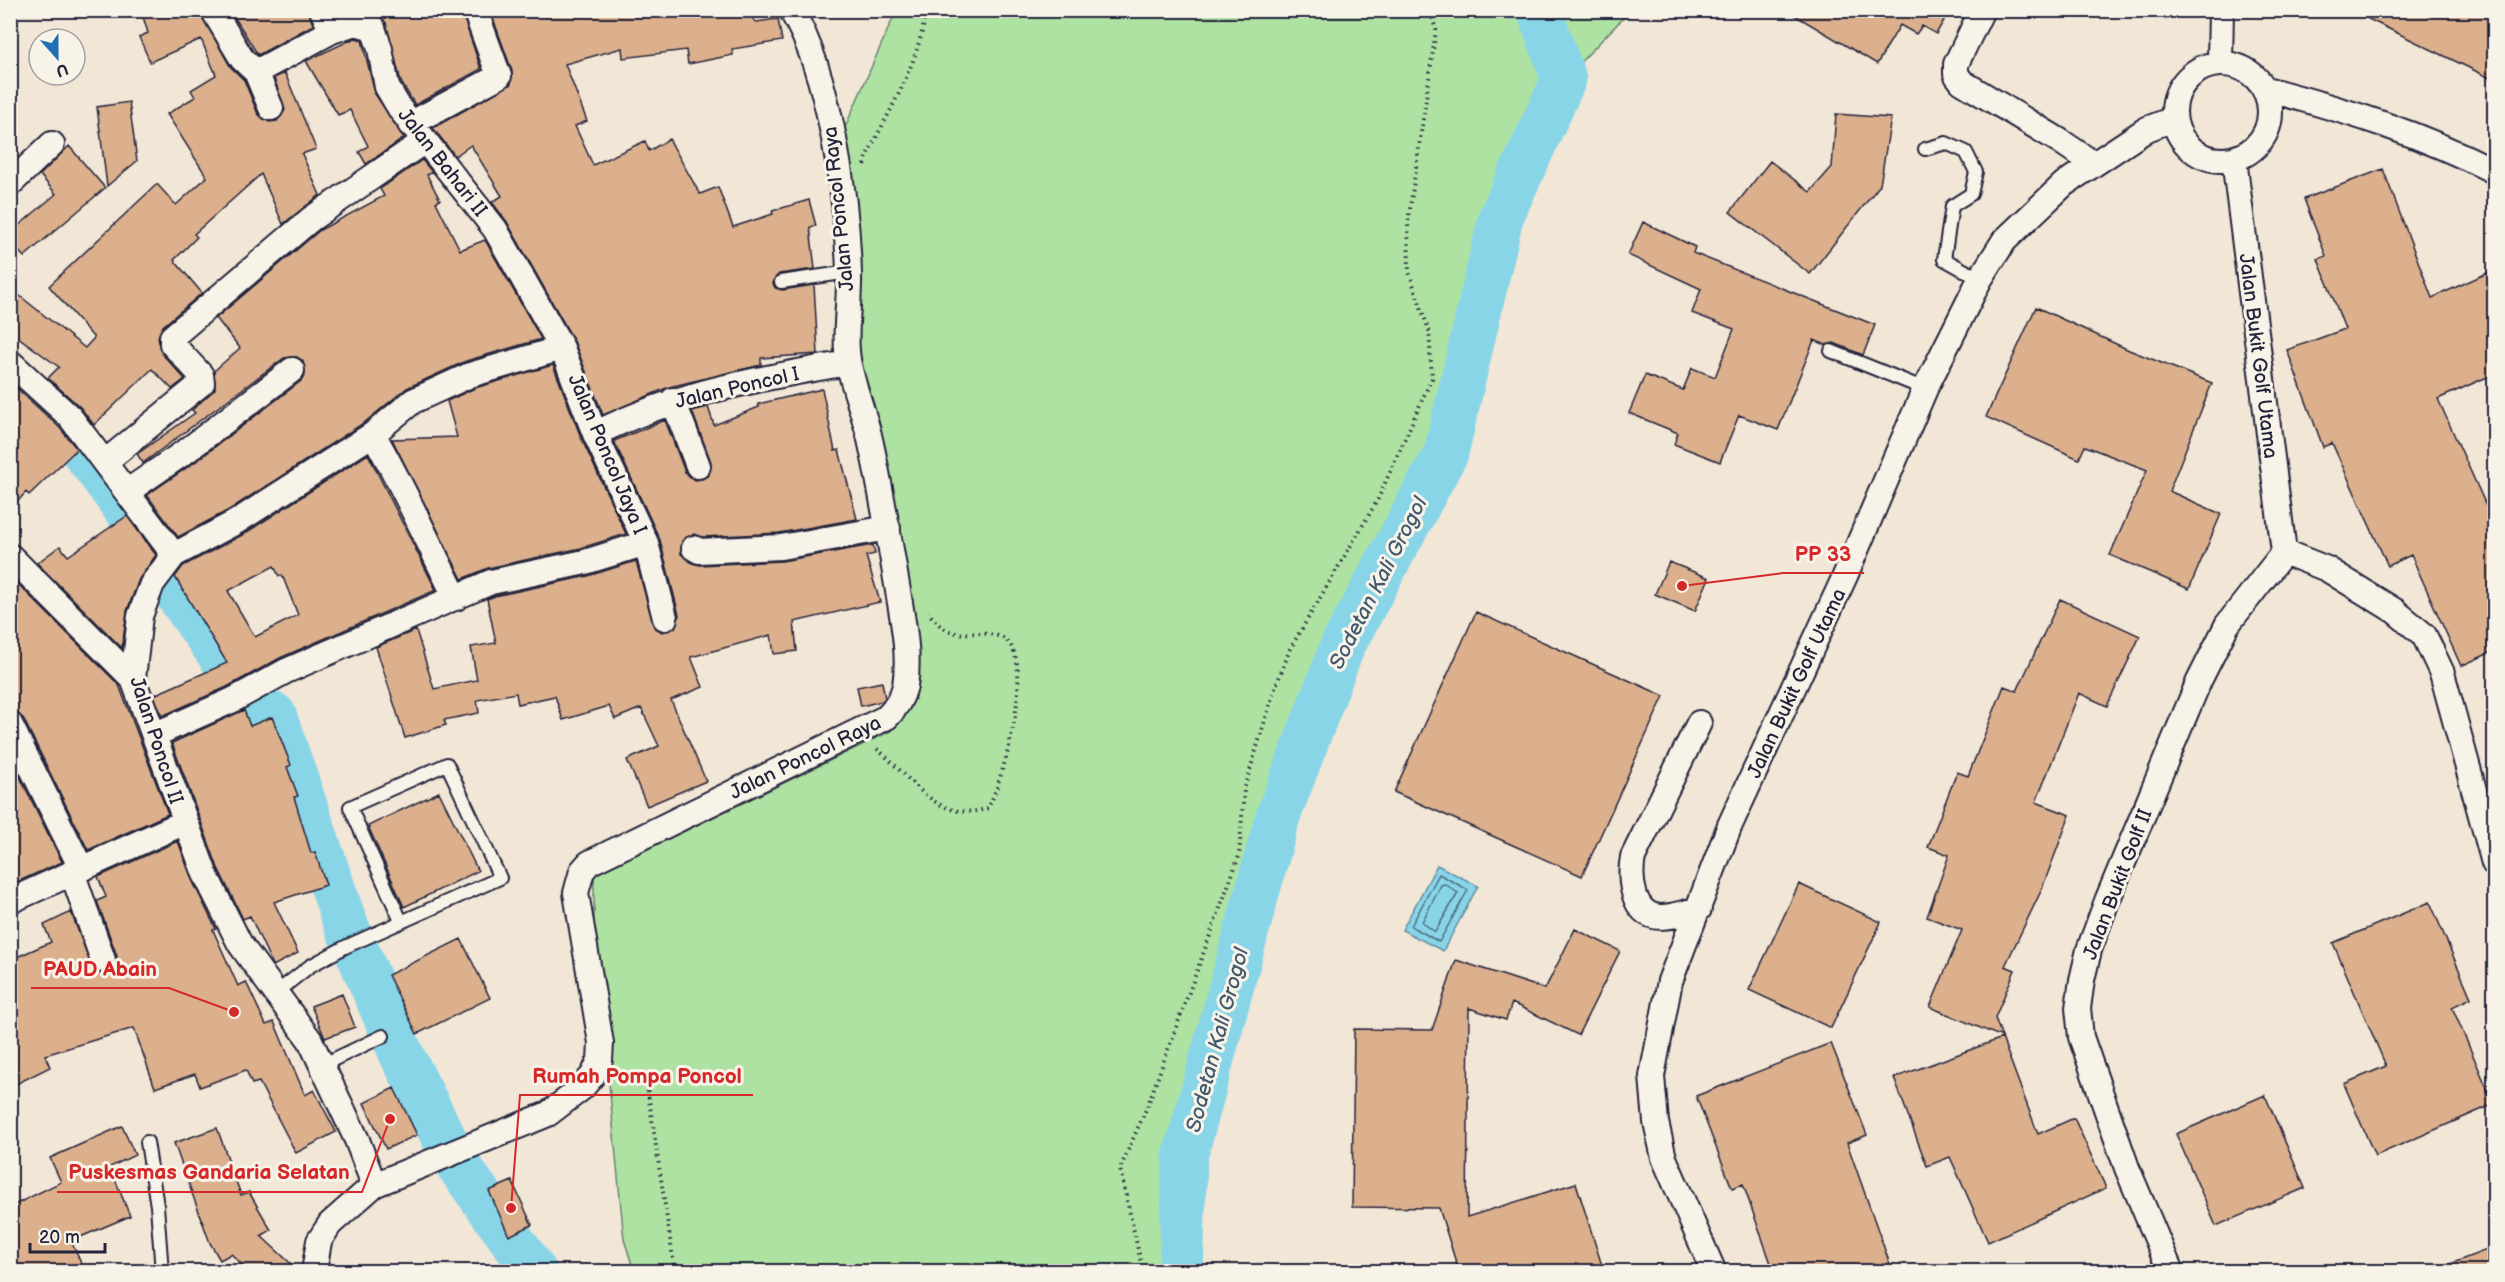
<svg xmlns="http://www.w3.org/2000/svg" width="2505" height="1282" viewBox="0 0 2505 1282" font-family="'Balsamiq Sans',sans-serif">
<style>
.green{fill:#aee2a3;stroke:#68826f;stroke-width:1.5}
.water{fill:#89d5e8;stroke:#608da3;stroke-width:1.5}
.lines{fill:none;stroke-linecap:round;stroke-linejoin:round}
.shore{stroke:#4b6a80;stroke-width:1.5}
.river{stroke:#89d5e8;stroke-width:45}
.building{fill:#dcb08d;stroke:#22223b;stroke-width:1.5;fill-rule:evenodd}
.service-casing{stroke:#22223b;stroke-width:16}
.minor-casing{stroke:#22223b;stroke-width:28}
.path{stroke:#22223b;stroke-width:4;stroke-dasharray:1.5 4.5;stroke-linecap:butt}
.service{stroke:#f7f3e8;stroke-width:12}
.minor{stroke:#f7f3e8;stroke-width:24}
.labels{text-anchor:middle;stroke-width:6;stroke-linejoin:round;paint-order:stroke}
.street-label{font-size:20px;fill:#22223b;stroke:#f7f3e8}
.water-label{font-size:21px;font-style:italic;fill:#41586f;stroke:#f7f3e8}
.leader{fill:none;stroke:#d62828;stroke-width:2}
.callout-dot{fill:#d62828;stroke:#f7f3e8;stroke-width:2}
.callout-label{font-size:21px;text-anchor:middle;font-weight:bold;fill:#d62828;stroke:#f7f3e8;stroke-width:6;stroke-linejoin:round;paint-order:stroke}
</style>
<rect width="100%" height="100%" fill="#f2e6d6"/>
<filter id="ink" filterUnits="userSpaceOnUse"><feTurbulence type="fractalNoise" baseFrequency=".0167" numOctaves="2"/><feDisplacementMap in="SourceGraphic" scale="12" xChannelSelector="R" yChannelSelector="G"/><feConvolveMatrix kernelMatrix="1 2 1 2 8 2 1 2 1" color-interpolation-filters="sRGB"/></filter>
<g filter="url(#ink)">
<path class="green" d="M 896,11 L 1630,11 L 1564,79 L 1501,217 L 1446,453 L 1343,645 L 1278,816 L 1185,1157 L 1181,1271 L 634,1271 L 624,1239 L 594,928 L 594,875 L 891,731 L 919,670 L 899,533 L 858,384 L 836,148 Z"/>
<path class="water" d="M 1437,865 L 1478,886 L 1443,951 L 1402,930 Z"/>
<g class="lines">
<path class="shore" d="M 1439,874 L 1468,890 L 1439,942 L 1411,926 Z
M 1445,884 L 1458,893 L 1435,932 L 1422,922 L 1441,885 Z"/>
<path class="river" d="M 10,380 L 74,439 L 110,487 L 153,547 L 170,584 L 258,709 L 274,715 L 344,920 L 400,1051 L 456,1162 L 535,1272
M 1181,1272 L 1185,1157 L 1278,816 L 1343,645 L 1446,453 L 1501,217 L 1564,79 L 1539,10"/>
</g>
<path class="building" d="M 141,10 L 199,10 L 230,66 L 244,80 L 258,114 L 269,122 L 277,121 L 285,110 L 274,78 L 285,73 L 316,149 L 302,154 L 320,195 L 283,224 L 261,174 L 194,234 L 197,237 L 174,260 L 202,293 L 163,326 L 158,337 L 162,354 L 185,379 L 172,389 L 152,369 L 94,425 L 80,407 L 48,378 L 59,367 L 10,331 L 10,288 L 85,348 L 94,338 L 49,286 L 157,184 L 176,205 L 207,177 L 167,114 L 195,97 L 191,90 L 216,75 L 201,39 L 150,62 L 139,37 L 148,33 Z
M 230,10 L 308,10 L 313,25 L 258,55 Z
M 363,10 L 461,10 L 481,69 L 415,105 L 401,82 L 386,23 L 377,14 Z
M 490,10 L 744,10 L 756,22 L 778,19 L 782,41 L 732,49 L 733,55 L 688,64 L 686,50 L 623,58 L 622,48 L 565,64 L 587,121 L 575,126 L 593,165 L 645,141 L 649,151 L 669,139 L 700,194 L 718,187 L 733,227 L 773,214 L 772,211 L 809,200 L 816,226 L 810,227 L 815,269 L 779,274 L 773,283 L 775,288 L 782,290 L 814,285 L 818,354 L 761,358 L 761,365 L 669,387 L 603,415 L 574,341 L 507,222 L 492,202 L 502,196 L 471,145 L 455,156 L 433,128 L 511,84 L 512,71 Z
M 1786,10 L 1950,10 L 1936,34 L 1922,26 L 1916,34 L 1900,25 L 1877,64 Z
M 2350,10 L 2494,10 L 2494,80 Z
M 355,38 L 362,40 L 375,94 L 404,138 L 366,164 L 359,152 L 368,146 L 350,110 L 338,115 L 306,61 Z
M 129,102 L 137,161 L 107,186 L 97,107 Z
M 1836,114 L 1891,118 L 1880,185 L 1810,274 L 1730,212 L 1770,161 L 1810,192 L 1832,167 Z
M 69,146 L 105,188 L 24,257 L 10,241 L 10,233 L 56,194 L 40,175 Z
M 422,160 L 432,172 L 427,175 L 440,200 L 436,202 L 460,250 L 485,240 L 541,339 L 466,361 L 407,388 L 365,422 L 229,510 L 178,537 L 147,495 L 198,460 L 301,381 L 305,375 L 303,361 L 297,357 L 284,358 L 143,463 L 137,454 L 195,413 L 192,410 L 215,389 L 214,371 L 240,348 L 216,318 L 320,230 L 384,196 L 380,189 Z
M 2383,169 L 2432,298 L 2494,270 L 2494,374 L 2438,399 L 2494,523 L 2494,651 L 2461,666 L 2411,555 L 2388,566 L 2332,443 L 2323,447 L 2287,350 L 2345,329 L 2318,259 L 2326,256 L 2304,199 Z
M 1643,222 L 1695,247 L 1693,253 L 1875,325 L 1863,355 L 1834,343 L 1826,345 L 1814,340 L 1778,430 L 1739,415 L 1720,462 L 1674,444 L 1678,433 L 1629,413 L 1645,375 L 1683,390 L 1692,368 L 1715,377 L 1734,329 L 1692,313 L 1701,289 L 1628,255 Z
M 2036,307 L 2129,350 L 2212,383 L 2169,491 L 2221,514 L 2189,589 L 2110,555 L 2147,470 L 2085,446 L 2079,459 L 1986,417 Z
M 553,365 L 582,440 L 626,534 L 581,548 L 488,568 L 462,579 L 392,439 L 457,437 L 447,401 L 475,388 Z
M 10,382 L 59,427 L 77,449 L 29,495 L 26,492 L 10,510 Z
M 822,389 L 835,451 L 839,450 L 857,519 L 779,533 L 703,537 L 694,534 L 682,541 L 681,554 L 692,563 L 700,565 L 782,561 L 873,545 L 875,554 L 866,556 L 880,602 L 794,622 L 797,651 L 774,654 L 771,635 L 691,657 L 703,687 L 671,700 L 706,781 L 647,806 L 627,760 L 659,746 L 641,708 L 615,719 L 609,706 L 563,720 L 555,696 L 518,704 L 516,693 L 477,700 L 479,713 L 444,720 L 446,725 L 405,738 L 376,647 L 416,630 L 434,689 L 477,680 L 471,647 L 496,643 L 487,599 L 495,596 L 588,576 L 636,561 L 654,627 L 662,632 L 675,628 L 679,615 L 660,540 L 614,441 L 665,420 L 685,472 L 695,480 L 702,479 L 709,475 L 711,462 L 692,411 L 708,407 L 714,425 L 759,407 L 758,404 Z
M 368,454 L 436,590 L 280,658 L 227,687 L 162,716 L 154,695 L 227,663 L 175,577 L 183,566 L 244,534 ZM 274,566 L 279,576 L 282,575 L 298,615 L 255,637 L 228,591 Z
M 127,516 L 156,555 L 139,579 L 127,611 L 122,648 L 37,563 L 60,546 L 68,556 Z
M 1669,562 L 1709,578 L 1695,611 L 1655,594 Z
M 14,580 L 119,685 L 168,814 L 88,850 L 23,718 L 10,710 L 10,582 Z
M 2060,599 L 2140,636 L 2107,706 L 2079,693 L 2036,802 L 2070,815 L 2041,891 L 2005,966 L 2015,970 L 1995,1018 L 2002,1037 L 1930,1007 L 1962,930 L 1927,917 L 1949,855 L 1928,847 L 1957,772 L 1968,776 L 2004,686 L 2017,691 Z
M 1476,612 L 1664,696 L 1582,876 L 1394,792 Z
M 882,682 L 885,698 L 882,701 L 861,706 L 857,687 Z
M 244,710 L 250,726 L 272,717 L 291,765 L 287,767 L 298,796 L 294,797 L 311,853 L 315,852 L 326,885 L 274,902 L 298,953 L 273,966 L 250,916 L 243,919 L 218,868 L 172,743 Z
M 10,757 L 62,862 L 10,885 Z
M 439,792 L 478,871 L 404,907 L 368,826 Z
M 178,841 L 192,880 L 216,929 L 213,930 L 238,986 L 246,982 L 266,1025 L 274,1022 L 305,1095 L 314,1090 L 336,1132 L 296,1153 L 259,1082 L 252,1084 L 246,1070 L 200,1087 L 195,1074 L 155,1088 L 134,1028 L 45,1055 L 50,1067 L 10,1087 L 10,960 L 51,942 L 44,925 L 71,912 L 93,970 L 101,974 L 113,970 L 117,956 L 97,901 L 106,897 L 98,877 Z
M 1799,884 L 1881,922 L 1831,1028 L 1749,990 Z
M 2430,902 L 2471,998 L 2452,1007 L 2494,1104 L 2375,1156 L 2344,1084 L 2386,1066 L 2333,943 Z
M 1575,929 L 1620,951 L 1578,1035 L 1512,1003 L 1506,1020 L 1469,1008 L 1467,1217 L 1576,1183 L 1604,1272 L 1459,1272 L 1439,1208 L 1352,1207 L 1354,1029 L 1432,1030 L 1456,960 L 1545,989 Z
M 461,939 L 490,998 L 417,1034 L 388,975 Z
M 342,994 L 355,1027 L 325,1038 L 311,1006 Z
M 2002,1038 L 2038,1134 L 2074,1118 L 2106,1188 L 1988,1242 L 1950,1157 L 1927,1166 L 1894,1078 Z
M 1831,1043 L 1867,1135 L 1847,1143 L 1891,1267 L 1878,1272 L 1774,1272 L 1743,1184 L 1732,1188 L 1696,1096 Z
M 394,1088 L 417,1135 L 386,1149 L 364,1103 Z
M 2265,1095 L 2305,1188 L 2216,1226 L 2176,1134 Z
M 122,1126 L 135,1155 L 110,1167 L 130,1216 L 71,1241 L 85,1272 L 10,1272 L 10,1207 L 61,1182 L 50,1158 Z
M 217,1128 L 241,1195 L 249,1192 L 271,1230 L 261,1236 L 300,1272 L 250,1272 L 231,1254 L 220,1260 L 210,1243 L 174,1143 Z
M 512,1181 L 532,1225 L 509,1236 L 489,1191 Z
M 2494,1247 L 2494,1272 L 2436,1272 L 2435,1270 Z"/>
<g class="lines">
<g class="service-casing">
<path id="service" d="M 1925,149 L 1946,143 L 1966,152 L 1976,172 L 1971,194 L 1952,206 L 1944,259 L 1980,279
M 781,282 L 849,272
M 1831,351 L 1925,389
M 277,992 L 310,966 L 345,947 L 500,878 L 447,764 L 350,807 L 401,921
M 322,1065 L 383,1036
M 147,1142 L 157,1206 L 162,1272"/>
</g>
<g class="minor-casing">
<path id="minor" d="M 213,10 L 242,59 L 256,72
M 322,10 L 332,31 L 355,23 L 373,28 L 380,49 L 387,87 L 400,109 L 495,229 L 562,348 L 595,434 L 646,543 L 665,618
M 1982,10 L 1956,64 L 1956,74 L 1962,82 L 2060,141 L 2094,164
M 2220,62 L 2221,10
M2174 112a48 48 0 1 1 96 0a48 48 0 1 1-96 0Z
M 2266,89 C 2346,110 2421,134 2494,171
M 271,108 L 256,72 L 332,31
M 410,124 L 499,76 L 475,10
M 2234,159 L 2284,552
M 10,184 L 52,144
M 10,362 L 70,417 L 174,555
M 673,400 L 698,466
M 373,434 C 404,487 428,543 456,598
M 595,434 C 676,393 760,378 848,363
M 105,462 L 202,383 L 201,375 L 172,344 L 172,337 L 311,219 L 423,142
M 128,491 L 189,449 L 292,370
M 694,548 L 699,551 L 781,547 L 888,528
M 2284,552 L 2327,569 L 2395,611 L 2424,635 L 2442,673 L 2494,863
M 10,556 L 133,679
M 10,724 L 81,868
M 154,735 L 233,700 L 286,671 L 491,582 L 585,562 L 646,543
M 72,872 L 103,960
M 10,901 L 185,822
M 1699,909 C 1687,912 1674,917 1661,917 C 1632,917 1629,878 1633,857 L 1699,723
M 374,1185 L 357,1140 L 310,1040 L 240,944 L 205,874 L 133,679 L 140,616 L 152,584 L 174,555 L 236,522 L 373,434 L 413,401 L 470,375 L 562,348
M 314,1272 L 319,1241 L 330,1224 L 374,1185 L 548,1114 L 582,1088 L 593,1075 L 600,1060 L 601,1043 L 576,893 L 582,871 L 589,863 L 887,717 C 896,708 902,698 905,686 C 910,654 903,622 898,591 C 889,539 881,486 869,435 C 863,411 854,389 849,365 C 843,337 850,303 849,274 C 847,199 830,74 791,10
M 1714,1272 L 1664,1158 L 1656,1122 L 1652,1076 L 1670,981 L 1730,825 L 1845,576 L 1925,389 L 1980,279 L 2004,241 L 2064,184 L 2147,129 L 2173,119
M 2171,1272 L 2127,1168 L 2081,1037 L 2078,1008 L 2082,980 L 2089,950 L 2107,901 L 2199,681 L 2227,625 L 2284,552"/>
</g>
<path class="path" d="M 865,165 L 867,155 C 890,110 920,61 926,10
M 877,749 C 913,778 937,825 988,808 C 1003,780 1042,648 998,636 C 968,627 952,646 928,612
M 645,1073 L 675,1272
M 1143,1272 L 1120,1169 L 1147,1107 L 1239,856 L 1244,790 L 1273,694 L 1290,649 L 1377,501 L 1432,378 L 1429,331 L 1409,272 L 1408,222 L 1436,30 L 1430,10"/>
<use href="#service" class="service"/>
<use href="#minor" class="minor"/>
</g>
</g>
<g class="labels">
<g class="street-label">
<text transform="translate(443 162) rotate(52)" y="7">Jalan Bahari II</text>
<text transform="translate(838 209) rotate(-96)" y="7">Jalan Poncol Raya</text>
<text transform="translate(2259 356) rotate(83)" y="7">Jalan Bukit Golf Utama</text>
<text transform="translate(737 387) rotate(-13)" y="7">Jalan Poncol I</text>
<text transform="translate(608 454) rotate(67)" y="7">Jalan Poncol Jaya I</text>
<text transform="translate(1796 683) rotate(-65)" y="7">Jalan Bukit Golf Utama</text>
<text transform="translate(157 740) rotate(72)" y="7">Jalan Poncol II</text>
<text transform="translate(805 757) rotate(-26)" y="7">Jalan Poncol Raya</text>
<text transform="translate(2117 884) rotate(-69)" y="7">Jalan Bukit Golf II</text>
</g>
<g class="water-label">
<text transform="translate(1378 583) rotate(-63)" y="7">Sodetan Kali Grogol</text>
<text transform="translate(1217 1040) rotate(-75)" y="7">Sodetan Kali Grogol</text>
</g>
</g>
<path class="leader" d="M1682 586L1783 573H1864M234 1012L169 988H31M511 1208L520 1095H753M390 1119L362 1192H57"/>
<g class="callout-dot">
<circle cx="1682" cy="586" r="6"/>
<circle cx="234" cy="1012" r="6"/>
<circle cx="511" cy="1208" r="6"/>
<circle cx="390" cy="1119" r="6"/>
</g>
<g class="callout-label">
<text x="1823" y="561">PP 33</text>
<text x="100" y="976">PAUD Abain</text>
<text x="637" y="1083">Rumah Pompa Poncol</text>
<text x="209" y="1179">Puskesmas Gandaria Selatan</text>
</g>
<rect width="2505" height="1282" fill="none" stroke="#f7f3e8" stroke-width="36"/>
<rect x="18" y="18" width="2469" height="1246" fill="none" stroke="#22223b" stroke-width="2" filter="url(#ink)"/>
<g transform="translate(57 57) rotate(159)"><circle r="28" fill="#f7f3e8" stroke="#a29fa3" stroke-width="1.5"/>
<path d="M0-4.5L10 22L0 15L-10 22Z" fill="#1f6fb2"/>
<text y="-9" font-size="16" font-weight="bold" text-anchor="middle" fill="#22223b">U</text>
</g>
<path d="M30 1243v9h75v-9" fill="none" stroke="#22223b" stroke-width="3"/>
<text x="39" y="1243" font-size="18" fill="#22223b" stroke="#f7f3e8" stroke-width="4.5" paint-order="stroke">20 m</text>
</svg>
